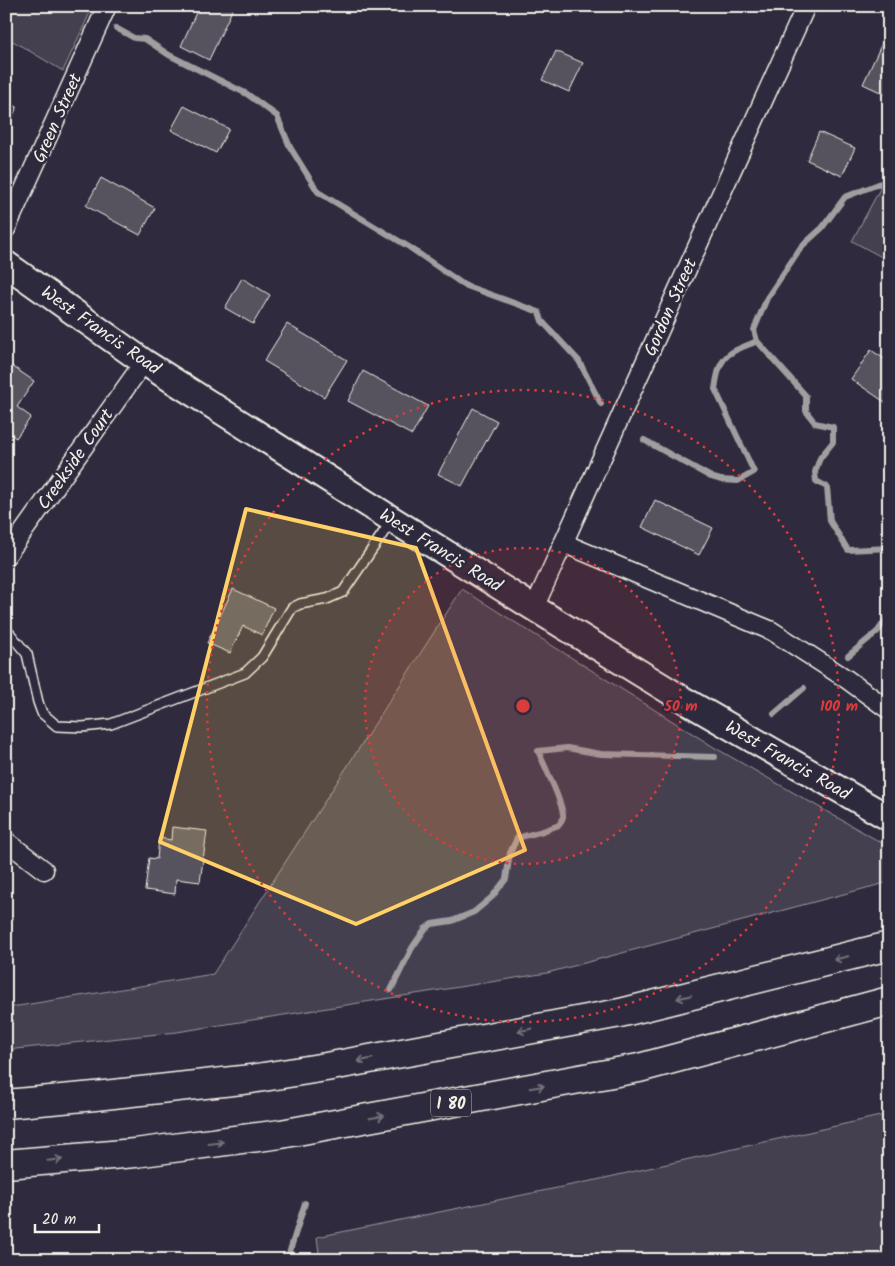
<svg xmlns="http://www.w3.org/2000/svg" width="895" height="1266" viewBox="0 0 895 1266" font-family="Kalam,sans-serif">
<style>
.green{fill:#454050;stroke:#9c989c}
.lines{fill:none;stroke-linecap:round;stroke-linejoin:round}
.stream{stroke:#a19ea0;stroke-width:6}
.building{fill:#56525f;stroke:#f4f1e8}
.lane-casing{stroke:#f4f1e8;stroke-width:12}
.street-casing{stroke:#f4f1e8;stroke-width:21}
.secondary-casing{stroke:#f4f1e8;stroke-width:29}
.highway-casing{stroke:#f4f1e8;stroke-width:31}
.lane{stroke:#2f2a3d;stroke-width:9}
.street{stroke:#2f2a3d;stroke-width:18}
.secondary{stroke:#2f2a3d;stroke-width:25}
.highway{stroke:#2f2a3d;stroke-width:28}
.oneway{stroke:#747079}
.marked{fill:#ffd166;fill-opacity:0.2;stroke:#ffd166;stroke-width:4;stroke-linejoin:round}
.ring{fill:none;stroke:#d93c3b;stroke-width:2.5;stroke-dasharray:2.5 5}
.labels{text-anchor:middle;stroke-width:5;stroke-linejoin:round;paint-order:stroke}
.shield{fill:#2f2a3d;stroke:#b9b5b5;stroke-width:1}
.shield-label{font-size:16px;font-weight:bold;fill:#f4f1e8}
.street-label{font-size:18px;fill:#f4f1e8;stroke:#2f2a3d}
.centre{fill:#d93c3b;stroke:#2f2a3d;stroke-width:2.5}
.ring-label{font-size:15px;text-anchor:middle;font-weight:bold;fill:#d93c3b;stroke:#2f2a3d;stroke-width:5;stroke-linejoin:round;paint-order:stroke}
</style>
<rect width="100%" height="100%" fill="#2f2a3d"/>
<filter id="ink" filterUnits="userSpaceOnUse"><feTurbulence type="fractalNoise" baseFrequency=".02" numOctaves="2"/><feDisplacementMap in="SourceGraphic" scale="10" xChannelSelector="R" yChannelSelector="G"/><feConvolveMatrix kernelMatrix="1 2 1 2 8 2 1 2 1" color-interpolation-filters="sRGB"/></filter>
<g filter="url(#ink)">
<path class="green" d="M 6,6 L 93,6 L 63,71 L 6,37 Z
M 889,172 L 889,261 L 852,241 Z
M 462,589 L 717,749 L 889,847 L 889,882 L 547,973 L 177,1032 L 6,1050 L 6,1008 L 213,974 Z
M 889,1114 L 889,1260 L 328,1260 L 319,1253 L 317,1237 L 596,1180 Z"/>
<g class="lines">
<path class="stream" d="M 78,6 L 86,10
M 116,28 L 134,38 L 145,39 L 169,55 L 247,94 L 277,116 L 290,147 L 318,192 L 409,247 L 464,285 L 539,312 L 542,321 L 579,361 L 601,404
M 889,180 L 845,197 L 822,228 L 801,247 L 767,298 L 754,330 L 757,341 L 806,396 L 806,411 L 815,423 L 833,427 L 833,442 L 820,458 L 815,472 L 816,481 L 827,487 L 830,521 L 848,550 L 889,548
M 644,440 L 711,477 L 721,480 L 738,481 L 754,472 L 715,389 C 717,376 719,360 731,353 C 738,348 749,345 757,341
M 848,656 L 878,631 L 889,615
M 774,714 L 804,688
M 391,990 L 412,948 L 425,929 L 432,924 L 452,921 L 474,912 L 492,897 L 506,879 L 510,853 L 517,838 L 543,831 L 559,825 C 561,822 562,820 563,817 C 565,808 543,762 538,751 L 567,748 L 601,754 L 715,757
M 287,1260 L 305,1203"/>
</g>
<path class="building" d="M 199,6 L 234,6 L 209,60 L 181,46 Z
M 889,28 L 889,96 L 863,84 Z
M 556,51 L 583,63 L 569,92 L 542,80 Z
M 6,102 L 17,107 L 6,131 Z
M 184,106 L 229,129 L 216,153 L 171,130 Z
M 819,132 L 855,148 L 842,176 L 807,160 Z
M 101,178 L 155,208 L 140,235 L 86,206 Z
M 242,278 L 270,295 L 253,324 L 225,308 Z
M 287,324 L 347,360 L 324,397 L 264,361 Z
M 871,350 L 889,362 L 889,405 L 851,379 Z
M 6,362 L 34,381 L 17,407 L 31,417 L 16,438 L 6,431 Z
M 363,371 L 428,406 L 412,435 L 348,401 Z
M 473,408 L 497,421 L 462,486 L 438,474 Z
M 655,500 L 713,528 L 699,555 L 642,527 Z
M 233,589 L 274,608 L 262,635 L 243,626 L 230,653 L 207,643 Z
M 172,827 L 207,831 L 200,882 L 176,879 L 175,894 L 145,890 L 149,858 L 157,859 L 159,838 L 171,840 Z"/>
<g class="lines">
<g class="lane-casing">
<path id="lane" d="M 6,629 L 27,654 L 38,702 L 42,713 L 57,726 L 82,727 L 111,724 L 245,673 L 262,657 L 292,608 L 300,604 L 327,599 L 343,592 L 392,520"/>
</g>
<g class="street-casing">
<path id="street" d="M 6,229 L 107,6
M 563,543 L 772,631 L 845,678 L 889,710
M 6,556 L 144,362
M 534,608 L 806,6
M 6,841 L 44,870"/>
</g>
<g class="secondary-casing">
<path id="secondary" d="M 6,264 L 144,362 L 393,520 L 534,608 L 684,700 L 889,818"/>
</g>
<g class="highway-casing">
<path id="highway" d="M 6,1104 L 95,1096 L 251,1079 L 326,1067 L 620,1013 L 889,946
M 6,1164 L 135,1153 L 281,1134 L 639,1068 L 889,1001"/>
</g>
<use href="#lane" class="lane"/>
<use href="#street" class="street"/>
<use href="#secondary" class="secondary"/>
<use href="#highway" class="highway"/>
</g>
<defs><path id="oneway-shaft" d="M-6 0H5M1.5-3L5.5 0L1.5 3" fill="none" stroke-width="1.6" stroke-linecap="round" stroke-linejoin="round" transform="scale(1.25)"/></defs>
<g class="oneway">
<use href="#oneway-shaft" transform="translate(841 958) rotate(166)"/>
<use href="#oneway-shaft" transform="translate(684 997) rotate(166)"/>
<use href="#oneway-shaft" transform="translate(525 1030) rotate(169)"/>
<use href="#oneway-shaft" transform="translate(365 1060) rotate(169)"/>
<use href="#oneway-shaft" transform="translate(537 1087) rotate(-10)"/>
<use href="#oneway-shaft" transform="translate(377 1117) rotate(-10)"/>
<use href="#oneway-shaft" transform="translate(216 1143) rotate(-7)"/>
<use href="#oneway-shaft" transform="translate(55 1160) rotate(-5)"/>
</g>
</g>
<path class="marked" d="M 246,509 L 416,548 L 525,850 L 356,924 L 160,842 Z"/>
<circle cx="523" cy="706" r="158" fill="#d93c3b" fill-opacity=".12"/>
<g class="ring">
<circle cx="523" cy="706" r="158"/>
<circle cx="523" cy="706" r="316"/>
</g>
<g class="labels">
<rect class="shield" x="431" y="1089.5" width="40" height="27" rx="4"/>
<g class="shield-label">
<text x="451" y="1109">I 80</text>
</g>
<g class="street-label">
<text transform="translate(57 118) rotate(-66)" y="6">Green Street</text>
<text transform="translate(670 307) rotate(-66)" y="6">Gordon Street</text>
<text transform="translate(101 330) rotate(35)" y="6">West Francis Road</text>
<text transform="translate(75 459) rotate(-55)" y="6">Creekside Court</text>
<text transform="translate(441 550) rotate(32)" y="6">West Francis Road</text>
<text transform="translate(788 760) rotate(30)" y="6">West Francis Road</text>
</g>
</g>
<circle cx="523" cy="706" r="8" class="centre"/>
<g class="ring-label">
<text x="681" y="711">50 m</text>
<text x="839" y="711">100 m</text>
</g>
<rect width="895" height="1266" fill="none" stroke="#2f2a3d" stroke-width="25"/>
<rect x="12" y="12" width="870" height="1241" fill="none" stroke="#f4f1e8" stroke-width="2" filter="url(#ink)"/>
<path d="M35 1224v8h64v-8" fill="none" stroke="#f4f1e8" stroke-width="2.5"/>
<text x="42" y="1224" font-size="15" fill="#f4f1e8" stroke="#2f2a3d" stroke-width="4" paint-order="stroke">20 m</text>
</svg>
